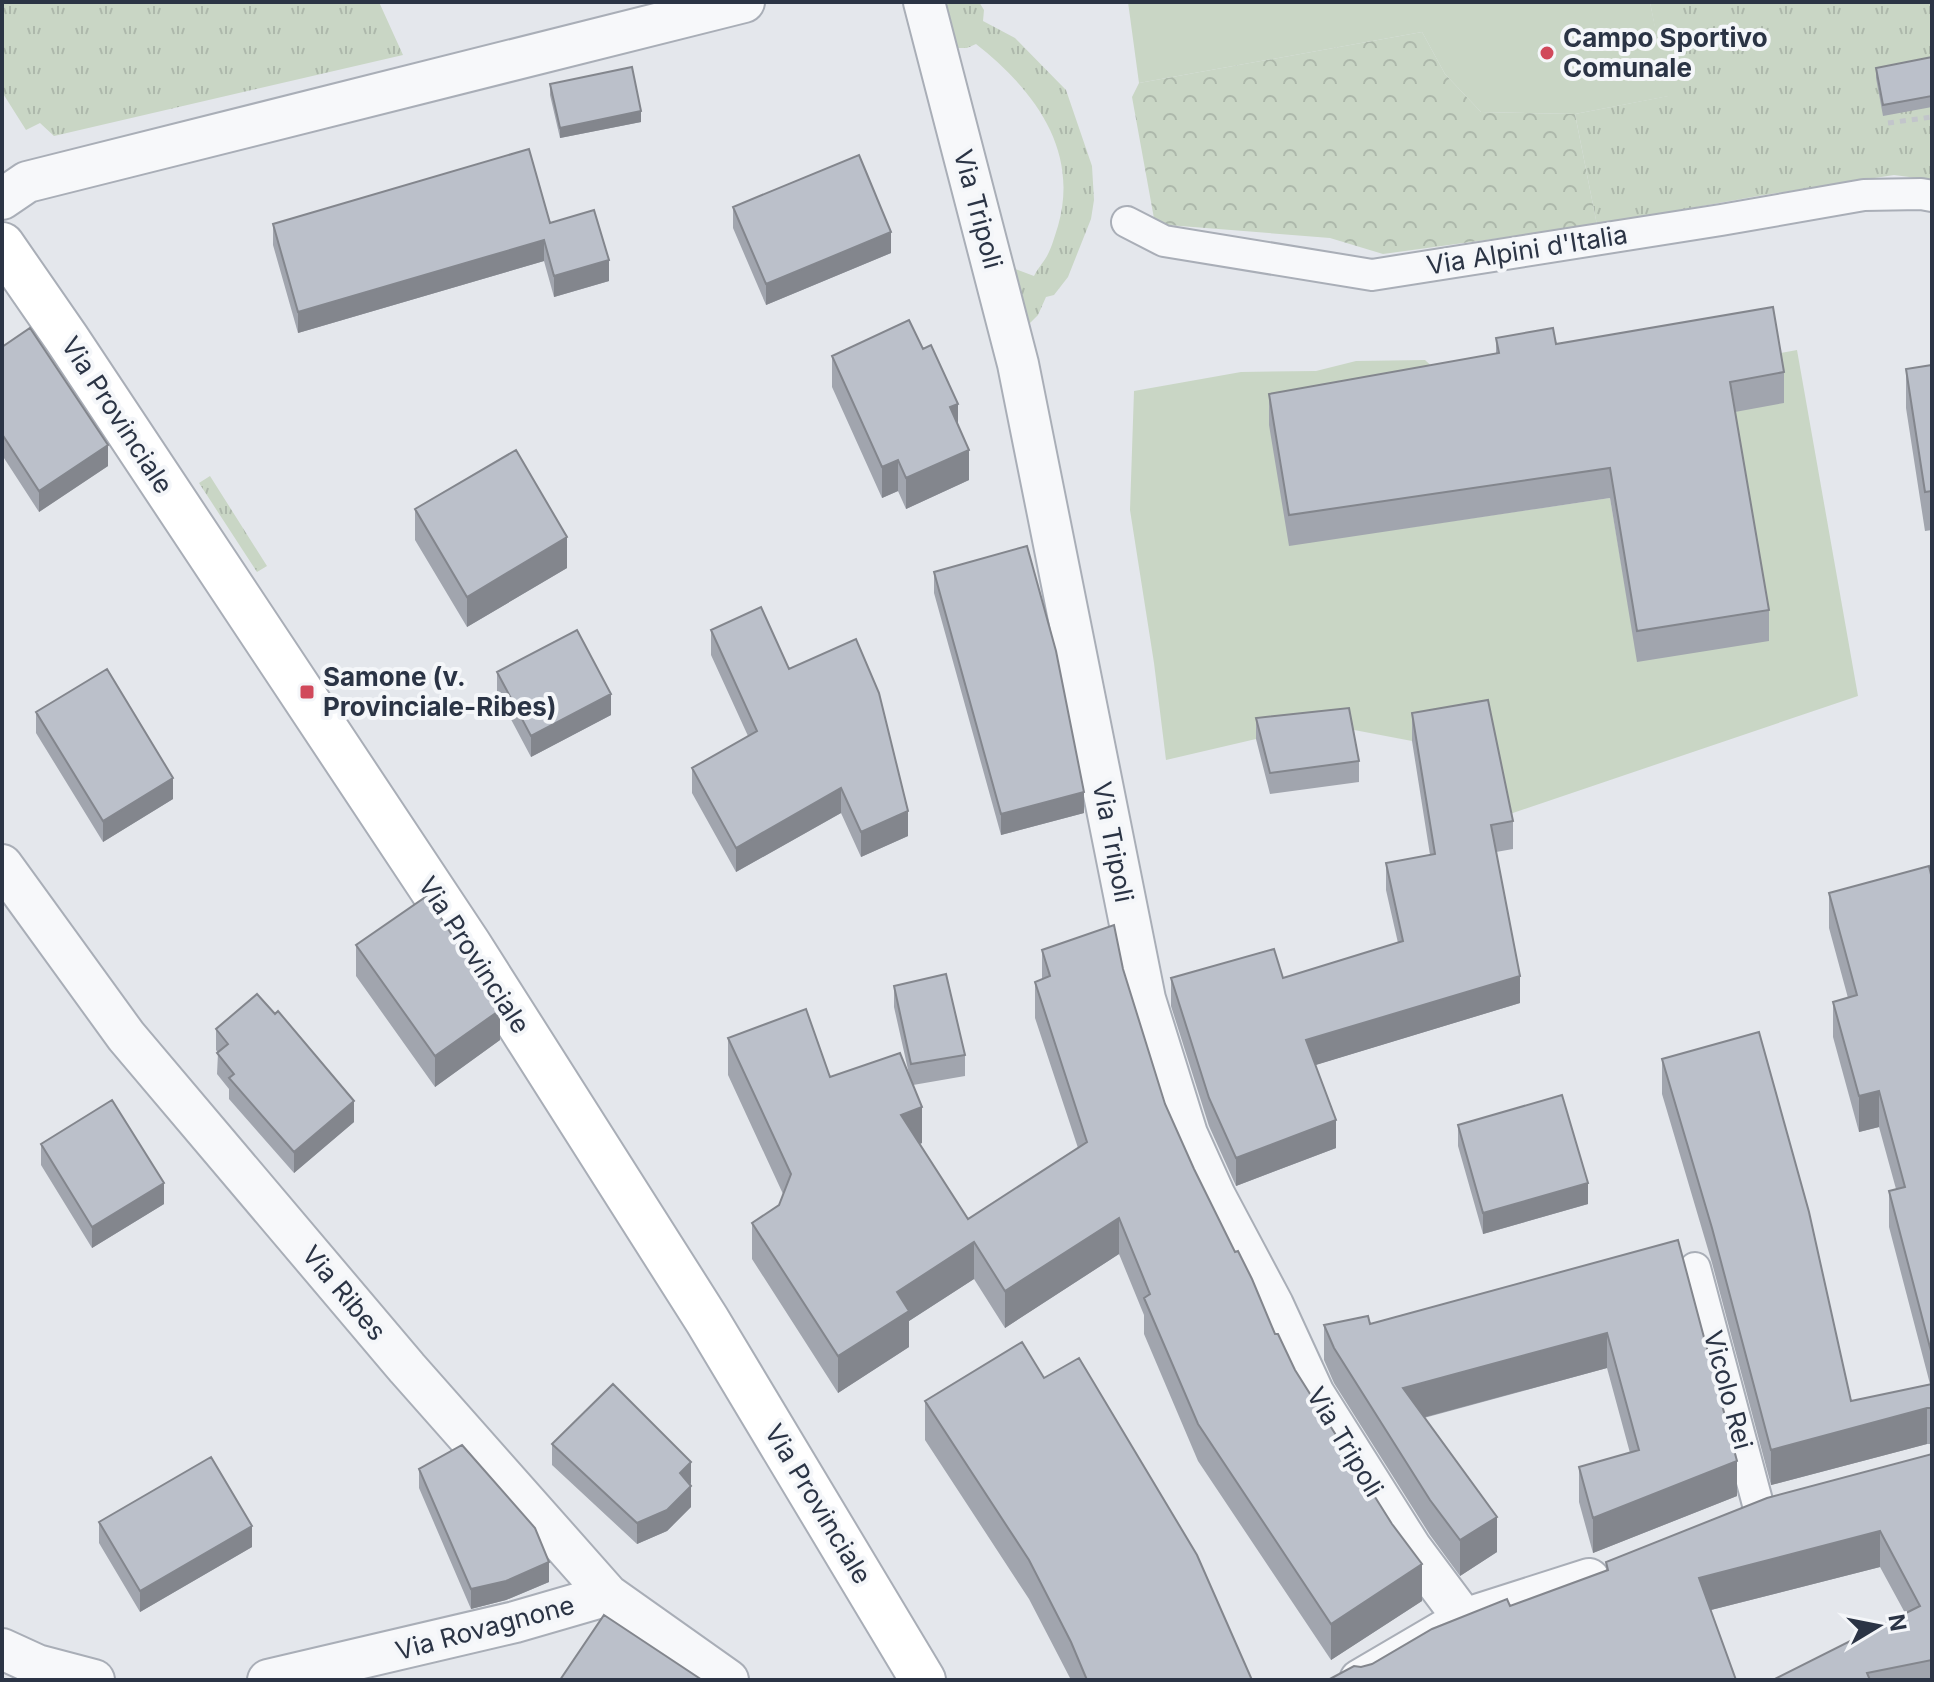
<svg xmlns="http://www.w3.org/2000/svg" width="1934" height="1682" viewBox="0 0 1934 1682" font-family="Inter,sans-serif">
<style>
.grass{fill:url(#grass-tufts)}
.forest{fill:url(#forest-crowns)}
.garden{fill:#c9d6c5}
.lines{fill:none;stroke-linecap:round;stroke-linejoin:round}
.pedestrian-casing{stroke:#a9aeb7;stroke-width:34}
.minor-casing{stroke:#a9aeb7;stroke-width:44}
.secondary-casing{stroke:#a9aeb7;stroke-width:48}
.path{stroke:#c2c5cb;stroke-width:5;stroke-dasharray:6 6;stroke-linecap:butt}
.pedestrian{stroke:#f7f8fa;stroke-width:30}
.minor{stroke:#f7f8fa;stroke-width:40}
.secondary{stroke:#fff;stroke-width:44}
.wall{fill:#a1a5ae}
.shaded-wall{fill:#83868d}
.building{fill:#bbc0ca;stroke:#83868d;stroke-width:2}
.poi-dot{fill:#d1495b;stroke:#f4f6f9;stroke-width:3}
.labels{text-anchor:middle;stroke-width:8;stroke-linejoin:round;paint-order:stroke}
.poi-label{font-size:26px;font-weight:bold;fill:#2b3445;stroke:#f4f6f9;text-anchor:start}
.street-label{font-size:26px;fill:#2b3445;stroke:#f4f6f9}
</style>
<defs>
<pattern id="grass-tufts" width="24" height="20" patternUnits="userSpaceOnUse" patternTransform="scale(2)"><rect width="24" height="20" fill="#c9d6c5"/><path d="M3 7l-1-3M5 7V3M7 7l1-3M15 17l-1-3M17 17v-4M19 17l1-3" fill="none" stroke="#adb8ab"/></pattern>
<pattern id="forest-crowns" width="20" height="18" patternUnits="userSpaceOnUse" patternTransform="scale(2)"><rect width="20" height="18" fill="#c9d6c5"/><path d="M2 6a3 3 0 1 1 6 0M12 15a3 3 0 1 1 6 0" fill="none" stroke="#adb8ab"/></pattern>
</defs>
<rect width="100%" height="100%" fill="#e4e7ec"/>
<path class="grass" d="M 2,2 L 379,2 L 403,55 L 54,136 L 40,123 L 26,130 L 2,92 Z
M 958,2 L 979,2 L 984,10 L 983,21 L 1015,38 L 1066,90 L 1092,166 L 1094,200 L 1091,219 L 1068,277 L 1054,295 L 1046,297 L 1038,315 L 1025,328 L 1010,267 L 1034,276 C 1038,268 1043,263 1047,256 C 1052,247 1055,235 1058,226 C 1080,149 1033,89 976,44 L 967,48 L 954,48 L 944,5 Z
M 1650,2 L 1932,2 L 1932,180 L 1894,175 L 1758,196 L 1597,225 L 1575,114 L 1668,96 Z
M 210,476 L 267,566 L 257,572 L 199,483 Z"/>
<path class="forest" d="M 1422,32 L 1445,74 L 1481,112 L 1575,114 L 1597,225 L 1383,254 L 1330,238 L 1155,224 L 1132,97 L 1139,83 Z"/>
<path class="garden" d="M 1128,2 L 1650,2 L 1669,96 L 1575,114 L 1481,112 L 1445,74 L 1422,32 L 1139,83 Z
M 1797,350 L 1858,696 L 1507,815 L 1488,728 L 1412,741 L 1349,729 L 1256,739 L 1166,760 L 1154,663 L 1130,510 L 1134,391 L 1241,372 L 1316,371 L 1356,361 L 1425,360 L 1458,391 L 1289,545 L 1610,498 L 1638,662 L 1730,412 L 1776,354 Z"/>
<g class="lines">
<g class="pedestrian-casing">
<path id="pedestrian" d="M 1127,222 L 1164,241 L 1372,275 L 1721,220 L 1864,195 L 1921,194 L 1932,196
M 1695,1268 L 1760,1512"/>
</g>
<g class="minor-casing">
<path id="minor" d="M 924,2 L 1018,364 L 1145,999 L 1187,1134 L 1215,1196 L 1273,1305 L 1314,1394 L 1411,1548 L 1464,1619
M 2,199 L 27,182 L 744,2
M 2,865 L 126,1036 L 407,1368 L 608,1595 L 728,1680
M 2,1649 L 37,1665 L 94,1680
M 268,1680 L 515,1622 L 608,1595
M 1360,1680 L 1464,1619 L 1589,1579"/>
</g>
<g class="secondary-casing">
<path id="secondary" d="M 2,245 L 67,339 L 469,945 L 707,1320 L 923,1680"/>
</g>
<path class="path" d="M 1888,123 L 1932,117"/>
<use href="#pedestrian" class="pedestrian"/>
<use href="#minor" class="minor"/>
<use href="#secondary" class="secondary"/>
</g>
<path class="wall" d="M 1932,57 L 1932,107 L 1883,116 L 1876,78 L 1876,68 Z
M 550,84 L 641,122 L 560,138 L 550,95 Z
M 733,207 L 891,253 L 766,305 L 733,228 Z
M 550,223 L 609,281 L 554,297 L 544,261 L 298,333 L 273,245 L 273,224 Z
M 1496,338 L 1556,344 L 1784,372 L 1784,403 L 1735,412 L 1769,610 L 1769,641 L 1637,662 L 1610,498 L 1289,546 L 1269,425 L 1269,394 L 1496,354 Z
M 2,347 L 108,466 L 39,512 L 2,455 Z
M 832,356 L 969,480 L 906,509 L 898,491 L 882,498 L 832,387 Z
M 1932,365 L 1932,530 L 1925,531 L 1906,408 L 1906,369 Z
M 415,509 L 567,568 L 467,627 L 415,540 Z
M 934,572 L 1084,813 L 1001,835 L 934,593 Z
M 711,630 L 789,669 L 908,836 L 861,857 L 841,813 L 736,872 L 692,793 L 692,768 L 748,736 L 711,655 Z
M 497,672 L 611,715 L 531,757 L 497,693 Z
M 36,712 L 173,799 L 103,842 L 36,733 Z
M 1412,713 L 1513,821 L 1513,849 L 1496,852 L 1520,1003 L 1315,1065 L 1336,1148 L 1236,1186 L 1209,1126 L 1171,1006 L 1171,978 L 1283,978 L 1398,943 L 1386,890 L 1386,863 L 1430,855 L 1412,741 Z
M 1256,718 L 1359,761 L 1359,782 L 1270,794 L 1256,739 Z
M 1932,879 L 1932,1444 L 1927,1444 L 1771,1485 L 1712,1263 L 1662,1094 L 1662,1059 L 1851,1401 L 1930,1384 L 1889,1227 L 1889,1191 L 1896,1189 L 1879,1127 L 1859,1132 L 1833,1037 L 1833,1002 L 1848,998 L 1829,928 L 1829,893 Z
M 356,945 L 500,1040 L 435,1087 L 356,976 Z
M 1042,950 L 1123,969 L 1165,1104 L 1194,1169 L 1275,1334 L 1422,1601 L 1331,1660 L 1198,1461 L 1144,1334 L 1144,1315 L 1119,1254 L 1005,1328 L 974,1279 L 909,1321 L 909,1347 L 838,1393 L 752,1259 L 752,1223 L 779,1205 L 783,1194 L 728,1075 L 728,1038 L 830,1077 L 909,1074 L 894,1007 L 894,986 L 965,1055 L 965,1076 L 913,1085 L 922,1143 L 919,1144 L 968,1219 L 1078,1148 L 1035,1018 L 1035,982 L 1042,979 Z
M 216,1029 L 354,1122 L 294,1173 L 229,1099 L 229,1089 L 217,1074 L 218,1053 L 216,1050 Z
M 1458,1125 L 1588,1204 L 1483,1234 L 1458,1146 Z
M 41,1144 L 164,1204 L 92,1248 L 41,1165 Z
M 1678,1240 L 1737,1496 L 1593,1553 L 1579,1502 L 1579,1467 L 1630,1453 L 1607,1368 L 1424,1418 L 1497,1552 L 1460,1576 L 1430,1535 L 1334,1383 L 1324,1360 L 1324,1325 L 1370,1324 Z
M 1044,1378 L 1252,1680 L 1071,1680 L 1029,1599 L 925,1440 L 925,1401 Z
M 552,1444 L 691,1483 L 691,1507 L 667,1531 L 637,1544 L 552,1465 Z
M 1932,1454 L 1932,1680 L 1773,1680 L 1905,1613 L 1880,1567 L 1711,1610 L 1361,1667 L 1372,1664 L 1510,1606 L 1606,1571 L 1606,1562 Z
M 419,1469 L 549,1582 L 506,1600 L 471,1609 L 419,1488 Z
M 99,1522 L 252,1547 L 140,1612 L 99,1543 Z"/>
<path class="shaded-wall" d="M 641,111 L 641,122 L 560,138 L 560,128 Z
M 891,232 L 891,253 L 766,305 L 766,284 Z
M 544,240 L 544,261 L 298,333 L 298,312 Z
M 609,260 L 609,281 L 554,297 L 554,276 Z
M 958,404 L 958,434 L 950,407 Z
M 108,445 L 108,466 L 39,512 L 39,491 Z
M 969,450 L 969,480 L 906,509 L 906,478 Z
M 898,460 L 898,491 L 882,498 L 882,467 Z
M 567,537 L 567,568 L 467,627 L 467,597 Z
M 611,694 L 611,715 L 531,757 L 531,736 Z
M 173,778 L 173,799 L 103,842 L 103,821 Z
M 841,788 L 841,813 L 736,872 L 736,848 Z
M 1084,792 L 1084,813 L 1001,835 L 1001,814 Z
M 908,811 L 908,836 L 861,857 L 861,832 Z
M 1520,976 L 1520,1003 L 1306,1068 L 1306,1040 Z
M 500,1010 L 500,1040 L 435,1087 L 435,1056 Z
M 1879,1091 L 1879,1127 L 1859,1132 L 1859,1096 Z
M 354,1101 L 354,1122 L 294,1173 L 294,1152 Z
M 922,1107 L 922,1143 L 901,1152 L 901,1115 Z
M 1336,1120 L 1336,1148 L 1236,1186 L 1236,1158 Z
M 164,1183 L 164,1204 L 92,1248 L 92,1227 Z
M 1588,1183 L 1588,1204 L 1483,1234 L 1483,1213 Z
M 1119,1218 L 1119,1254 L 1005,1328 L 1005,1291 Z
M 974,1242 L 974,1279 L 909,1321 L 909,1347 L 838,1393 L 838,1356 L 897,1292 Z
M 1607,1333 L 1607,1368 L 1403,1423 L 1403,1388 Z
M 1927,1408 L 1927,1444 L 1771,1485 L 1771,1450 Z
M 1737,1461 L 1737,1496 L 1593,1553 L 1593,1518 Z
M 691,1462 L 691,1483 L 680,1494 L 680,1473 Z
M 691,1486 L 691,1507 L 667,1531 L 637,1544 L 637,1523 Z
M 1497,1517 L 1497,1552 L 1460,1576 L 1460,1540 Z
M 252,1526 L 252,1547 L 140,1612 L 140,1591 Z
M 1880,1531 L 1880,1567 L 1699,1613 L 1699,1578 Z
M 549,1562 L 549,1582 L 506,1600 L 471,1609 L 471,1589 Z
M 1422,1564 L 1422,1601 L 1331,1660 L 1331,1624 Z"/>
<path class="building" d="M 1932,57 L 1932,96 L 1883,105 L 1876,68 Z
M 632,67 L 641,111 L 560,128 L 550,84 Z
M 529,149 L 550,223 L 594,210 L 609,260 L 554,276 L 544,240 L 298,312 L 273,224 Z
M 859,155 L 891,232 L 766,284 L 733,207 Z
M 1773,307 L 1784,372 L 1730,382 L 1769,610 L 1637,631 L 1610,468 L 1289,515 L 1269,394 L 1499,353 L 1496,338 L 1553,328 L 1556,344 Z
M 909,320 L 923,349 L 931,345 L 958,404 L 950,407 L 969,450 L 906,478 L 898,460 L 882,467 L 832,356 Z
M 30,328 L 108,445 L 39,491 L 2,434 L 2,347 Z
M 1932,365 L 1932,491 L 1925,492 L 1906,369 Z
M 516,450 L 567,537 L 467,597 L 415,509 Z
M 1027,546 L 1056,651 L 1084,792 L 1001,814 L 934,572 Z
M 761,607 L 789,669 L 856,639 L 879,693 L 908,811 L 861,832 L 841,788 L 736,848 L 692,768 L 757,731 L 711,630 Z
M 577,630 L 611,694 L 531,736 L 497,672 Z
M 107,669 L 173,778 L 103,821 L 36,712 Z
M 1488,700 L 1513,821 L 1491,825 L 1520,976 L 1306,1040 L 1336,1120 L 1236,1158 L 1209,1098 L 1171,978 L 1274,949 L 1283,978 L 1403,941 L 1386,863 L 1435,854 L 1412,713 Z
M 1349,708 L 1359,761 L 1270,773 L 1256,718 Z
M 1929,866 L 1932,879 L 1932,1355 L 1889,1191 L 1905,1187 L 1879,1091 L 1859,1096 L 1833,1002 L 1857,995 L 1829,893 Z
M 427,896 L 500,1010 L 435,1056 L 356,945 Z
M 1114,925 L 1123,969 L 1165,1104 L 1194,1169 L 1235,1252 L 1238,1251 L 1252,1279 L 1275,1334 L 1278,1334 L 1295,1370 L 1392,1524 L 1422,1564 L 1331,1624 L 1198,1424 L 1144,1298 L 1150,1294 L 1119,1218 L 1005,1291 L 974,1242 L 897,1292 L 909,1311 L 838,1356 L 752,1223 L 779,1205 L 791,1174 L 728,1038 L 806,1009 L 830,1077 L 900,1053 L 922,1107 L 901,1115 L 968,1219 L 1087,1142 L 1035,982 L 1050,976 L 1042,950 Z
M 946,974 L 965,1055 L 911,1064 L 894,986 Z
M 257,994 L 275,1014 L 278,1011 L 354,1101 L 294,1152 L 229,1078 L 234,1074 L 217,1053 L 228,1044 L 216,1029 Z
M 1759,1032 L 1809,1212 L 1851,1401 L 1932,1384 L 1932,1408 L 1927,1408 L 1771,1450 L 1712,1228 L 1662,1059 Z
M 1562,1095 L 1588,1183 L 1483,1213 L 1458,1125 Z
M 112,1100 L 164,1183 L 92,1227 L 41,1144 Z
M 1678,1240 L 1737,1461 L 1593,1518 L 1579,1467 L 1639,1450 L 1607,1333 L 1403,1388 L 1497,1517 L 1460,1540 L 1430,1500 L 1334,1348 L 1324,1325 L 1368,1316 L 1370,1324 Z
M 1022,1342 L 1044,1378 L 1079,1358 L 1197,1555 L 1252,1680 L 1087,1680 L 1071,1642 L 1029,1560 L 925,1401 Z
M 613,1384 L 691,1462 L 680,1473 L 691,1486 L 667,1510 L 637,1523 L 552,1444 Z
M 462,1445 L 535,1528 L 549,1562 L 506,1581 L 471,1589 L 419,1469 Z
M 1932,1454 L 1932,1660 L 1867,1673 L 1870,1680 L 1773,1680 L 1920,1606 L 1880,1531 L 1699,1578 L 1736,1680 L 1328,1680 L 1354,1666 L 1361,1667 L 1372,1664 L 1432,1629 L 1507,1599 L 1510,1606 L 1608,1570 L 1606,1562 L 1767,1498 Z
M 211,1457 L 252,1526 L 140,1591 L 99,1522 Z
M 604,1615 L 702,1680 L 560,1680 Z"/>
<g class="poi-dot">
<circle cx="1547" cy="53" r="8"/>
<rect x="299" y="684" width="16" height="16" rx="4"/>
</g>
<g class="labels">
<g class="poi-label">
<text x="1563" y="47">Campo Sportivo<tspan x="1563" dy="30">Comunale</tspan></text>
<text x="323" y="686">Samone (v.<tspan x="323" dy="30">Provinciale-Ribes)</tspan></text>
</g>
<g class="street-label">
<text transform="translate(978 209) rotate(75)" y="9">Via Tripoli</text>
<text transform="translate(1527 250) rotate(-9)" y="9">Via Alpini d'Italia</text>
<text transform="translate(117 415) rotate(57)" y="9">Via Provinciale</text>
<text transform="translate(1113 842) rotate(79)" y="9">Via Tripoli</text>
<text transform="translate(474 955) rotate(57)" y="9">Via Provinciale</text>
<text transform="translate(344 1293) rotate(50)" y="9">Via Ribes</text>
<text transform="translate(1728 1390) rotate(75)" y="9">Vicolo Rei</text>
<text transform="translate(1345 1442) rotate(59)" y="9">Via Tripoli</text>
<text transform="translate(818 1504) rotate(59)" y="9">Via Provinciale</text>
<text transform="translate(485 1628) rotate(-15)" y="9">Via Rovagnone</text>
</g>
</g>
<rect width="1934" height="1682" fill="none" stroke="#2b3445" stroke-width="8"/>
<g transform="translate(1878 1626) rotate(80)" stroke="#f4f6f9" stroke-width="6" paint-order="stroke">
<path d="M0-6L14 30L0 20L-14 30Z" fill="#2b3445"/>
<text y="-12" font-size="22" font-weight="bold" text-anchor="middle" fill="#2b3445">N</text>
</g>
</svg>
